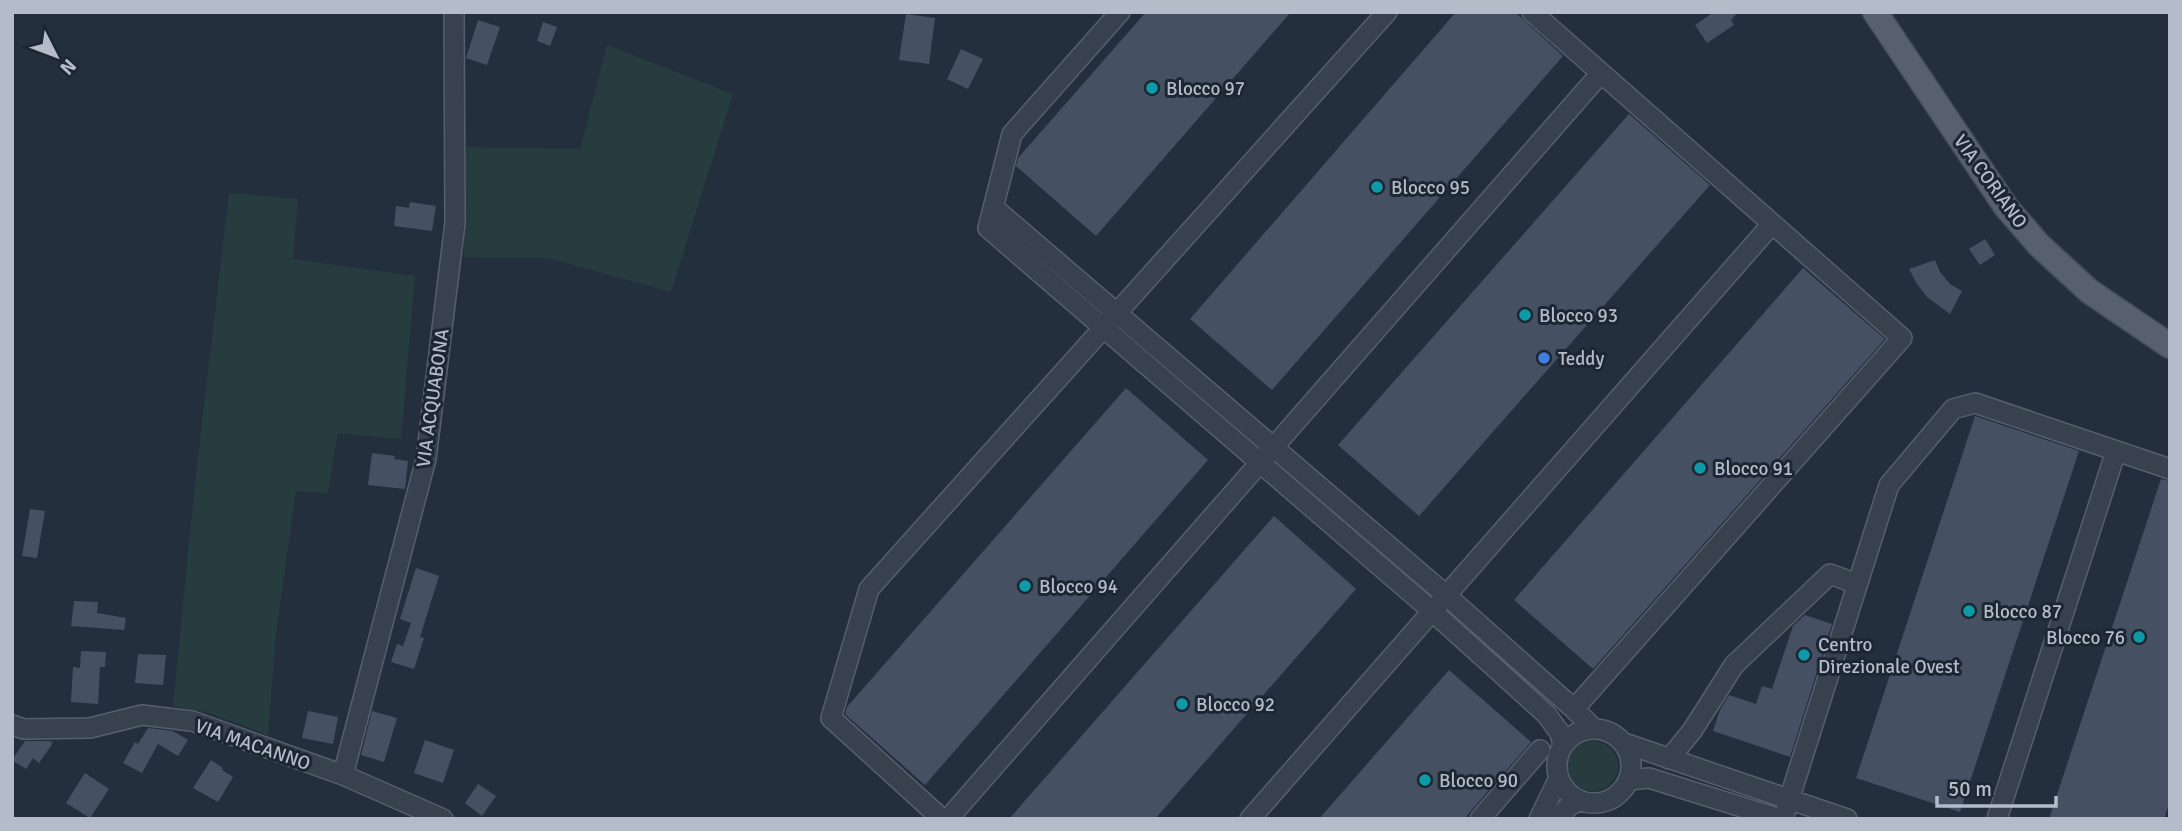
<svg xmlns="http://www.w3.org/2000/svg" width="2182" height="831" viewBox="0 0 2182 831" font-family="Signika,sans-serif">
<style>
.green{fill:#263c3f}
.building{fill:#455162}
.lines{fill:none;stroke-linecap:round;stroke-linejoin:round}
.minor-casing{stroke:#565f6c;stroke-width:22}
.major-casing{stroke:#414a57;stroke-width:27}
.minor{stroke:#38414e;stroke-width:19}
.major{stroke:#56606e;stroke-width:24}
.culture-dot{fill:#0f9aa8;stroke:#1d2633;stroke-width:2.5}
.shop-dot{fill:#3f7fe0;stroke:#1d2633;stroke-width:2.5}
.labels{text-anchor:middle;stroke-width:6;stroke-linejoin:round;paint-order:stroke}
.poi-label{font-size:19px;fill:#b4bcc9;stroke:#1d2633;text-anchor:start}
.street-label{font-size:19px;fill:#b4bcc9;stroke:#1d2633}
</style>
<rect width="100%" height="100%" fill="#242f3e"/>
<path class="green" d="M 607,45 L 733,94 L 671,292 L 548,258 L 464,257 L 462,147 L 580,149 Z
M 229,193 L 298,199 L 293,259 L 415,276 L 401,439 L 338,433 L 328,493 L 296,491 L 276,633 L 268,735 L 206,712 L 173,706 L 195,482 Z
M1568 766a25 25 0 1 1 50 0a25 25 0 1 1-50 0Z"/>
<path class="building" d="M 1146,12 L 1291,12 L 1096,236 L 1016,166 L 1018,158 Z
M 1456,12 L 1515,12 L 1563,56 L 1272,390 L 1190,319 Z
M 1714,12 L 1738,12 L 1731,20 L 1734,25 L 1707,43 L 1695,25 Z
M 906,14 L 935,18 L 929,64 L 899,60 Z
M 478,20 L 500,27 L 487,65 L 466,58 Z
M 543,22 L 557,27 L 550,46 L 537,41 Z
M 961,49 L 983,59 L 968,89 L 947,79 Z
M 1629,114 L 1710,185 L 1419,516 L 1338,445 Z
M 410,202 L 436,206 L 432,231 L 394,226 L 396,206 L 409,208 Z
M 1985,239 L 1995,255 L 1980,265 L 1969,249 Z
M 1935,260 L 1940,272 L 1950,284 L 1962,291 L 1950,314 L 1927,297 L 1917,284 L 1909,269 Z
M 1803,268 L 1885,339 L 1593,669 L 1514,600 Z
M 1126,388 L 1208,460 L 925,785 L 845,714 L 847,707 Z
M 1975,416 L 2079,451 L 1960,812 L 1856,778 Z
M 372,453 L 395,456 L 394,459 L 408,461 L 405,489 L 368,485 Z
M 2161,479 L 2170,481 L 2170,801 L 2164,819 L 2049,819 Z
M 30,509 L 45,511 L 37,558 L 22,556 Z
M 1274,516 L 1356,589 L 1155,819 L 1009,819 Z
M 416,568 L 439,576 L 420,637 L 424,638 L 414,669 L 391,662 L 397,644 L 403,646 L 411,623 L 400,619 Z
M 74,601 L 98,602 L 97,613 L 126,618 L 124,630 L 71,626 Z
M 1805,615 L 1832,624 L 1790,757 L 1713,731 L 1720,710 L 1729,695 L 1756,704 L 1762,686 L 1772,689 L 1793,626 Z
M 81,651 L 106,652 L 105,667 L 100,667 L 98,704 L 71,702 L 73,667 L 80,668 Z
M 138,654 L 166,655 L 163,685 L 135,683 Z
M 1449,670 L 1531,742 L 1469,813 L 1465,819 L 1319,819 Z
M 308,711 L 338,717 L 333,744 L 302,738 Z
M 372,711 L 397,718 L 384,762 L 361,755 Z
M 148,728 L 173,731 L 188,740 L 178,756 L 158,744 L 142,773 L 123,763 L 135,742 L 138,744 Z
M 425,740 L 454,750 L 443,783 L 414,773 Z
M 25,741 L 50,741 L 53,743 L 39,763 L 33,758 L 26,769 L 12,760 Z
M 211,760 L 223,768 L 222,770 L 233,777 L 218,802 L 193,788 Z
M 85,773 L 109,789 L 90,818 L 66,803 Z
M 478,784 L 496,796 L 482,816 L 465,803 Z"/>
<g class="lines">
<g class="minor-casing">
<path id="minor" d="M 1120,12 L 1012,134 L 988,228 L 1432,611 L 1546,714 L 1560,733 L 1563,745
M 1532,12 L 1902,338 L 1574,709
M 994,208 L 1446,595 L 1574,709 L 1593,728
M 12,725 L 24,729 L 90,728 L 142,715 L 192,721 L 343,775 L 443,819
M1557 766a37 37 0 1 1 74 0a37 37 0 1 1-74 0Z
M 1624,743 L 1847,819
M 1669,759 L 1692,731 L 1734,665 L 1830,574 L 1857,584
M 343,775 L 426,459 L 455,223 L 454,12
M 1628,780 L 1649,778 L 1780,819
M 942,819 L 831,718 L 869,589 L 1387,12
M 948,819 L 1601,73
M 1250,819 L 1772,224
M 1480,819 L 1540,750
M 1539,819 L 1559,778
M 1558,819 L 1569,806 L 1579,801
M 1783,819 L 1889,485 L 1953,409 L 1975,403 L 2170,469
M 1997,819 L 2116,451"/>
</g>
<g class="major-casing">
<path id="major" d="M 1875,12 L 2006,207 L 2039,245 L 2089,291 L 2170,346"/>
</g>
<use href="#minor" class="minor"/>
<use href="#major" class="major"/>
</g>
<g class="culture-dot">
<circle cx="1152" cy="88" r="7"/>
<circle cx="1377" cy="187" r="7"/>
<circle cx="1525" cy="315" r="7"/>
<circle cx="1700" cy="468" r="7"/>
<circle cx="1025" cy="586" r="7"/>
<circle cx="1969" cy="611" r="7"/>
<circle cx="2139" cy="637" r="7"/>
<circle cx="1804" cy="655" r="7"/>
<circle cx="1182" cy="704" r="7"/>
<circle cx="1425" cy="780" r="7"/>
</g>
<circle class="shop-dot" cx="1544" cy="358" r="7"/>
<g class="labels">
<g class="poi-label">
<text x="1166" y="95">Blocco 97</text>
<text x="1391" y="194">Blocco 95</text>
<text x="1539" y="322">Blocco 93</text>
<text x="1558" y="365">Teddy</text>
<text x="1714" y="475">Blocco 91</text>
<text x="1039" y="593">Blocco 94</text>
<text x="1983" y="618">Blocco 87</text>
<text x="2125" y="644" text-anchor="end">Blocco 76</text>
<text x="1818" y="651">Centro<tspan x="1818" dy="22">Direzionale Ovest</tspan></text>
<text x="1196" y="711">Blocco 92</text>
<text x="1439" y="787">Blocco 90</text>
</g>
<g class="street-label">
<text transform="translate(1991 181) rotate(54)" y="7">VIA CORIANO</text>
<text transform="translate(432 398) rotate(-82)" y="7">VIA ACQUABONA</text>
<text transform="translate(253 744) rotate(19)" y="7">VIA MACANNO</text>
</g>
</g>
<rect width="2182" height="831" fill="none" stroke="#b4bcc9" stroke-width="28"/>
<g transform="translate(56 56) rotate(132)" stroke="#1d2633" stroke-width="5" paint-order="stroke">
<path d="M0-5L12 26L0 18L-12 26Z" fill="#b4bcc9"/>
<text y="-10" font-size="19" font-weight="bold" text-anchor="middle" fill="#b4bcc9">N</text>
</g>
<path d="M1937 796v10h119v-10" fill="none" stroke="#b4bcc9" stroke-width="3.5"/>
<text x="1948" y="796" font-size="21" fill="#b4bcc9" stroke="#1d2633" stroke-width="5" paint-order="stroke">50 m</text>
</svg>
